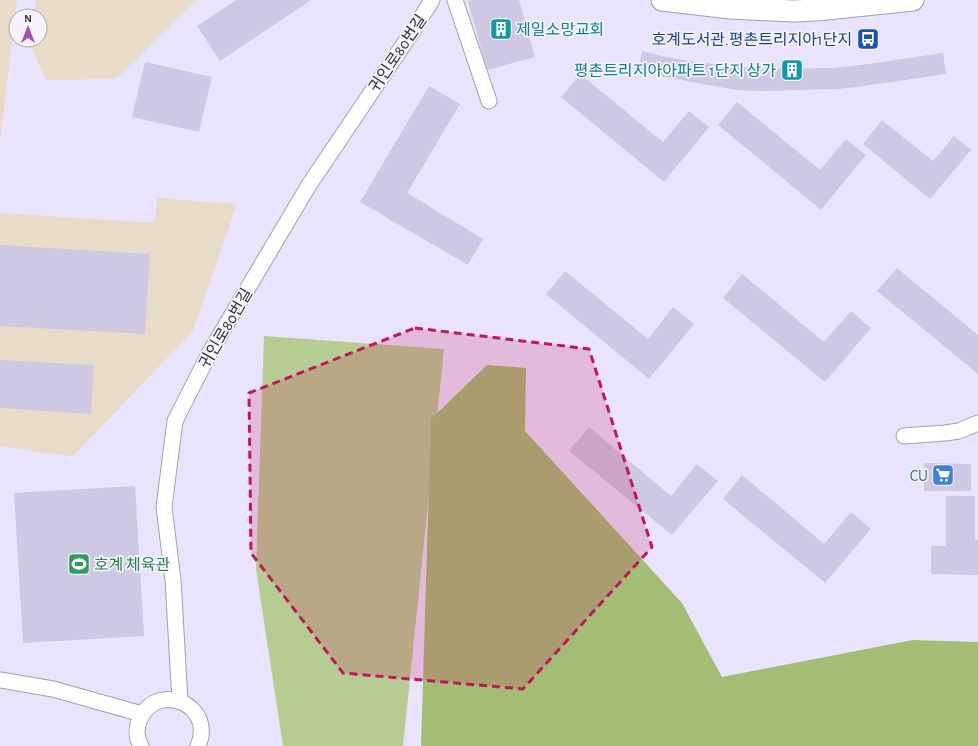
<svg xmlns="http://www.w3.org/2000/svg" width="978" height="746" viewBox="0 0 978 746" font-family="'Alegreya Sans','Noto Sans KR',sans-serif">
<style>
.industrial{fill:#e7dcc8}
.green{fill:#b7cc92}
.forest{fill:#a4bd74}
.building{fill:#cfc8e2}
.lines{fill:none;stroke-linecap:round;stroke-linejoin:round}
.street-casing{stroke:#a49db6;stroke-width:17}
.secondary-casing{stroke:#a49db6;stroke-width:23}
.street{stroke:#fff;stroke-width:15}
.secondary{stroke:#fff;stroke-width:21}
.marked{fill:#c2185b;fill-opacity:0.2;stroke:#c2185b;stroke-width:3;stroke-dasharray:8 5;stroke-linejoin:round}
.labels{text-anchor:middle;stroke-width:3.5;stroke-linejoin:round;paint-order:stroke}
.culture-label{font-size:16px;fill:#0d838f;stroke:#f6f3fe;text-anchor:start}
.transit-label{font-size:16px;fill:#164399;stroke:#f6f3fe;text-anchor:end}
.street-label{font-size:16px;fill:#34313b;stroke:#f6f3fe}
.shop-label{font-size:16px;fill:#366cbe;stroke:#f6f3fe;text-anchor:end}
.leisure-label{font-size:16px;fill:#27864d;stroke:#f6f3fe;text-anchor:start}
</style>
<rect width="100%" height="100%" fill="#eae3fd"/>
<path class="industrial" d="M 0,0 L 17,0 L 0,143 Z
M 36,0 L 197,0 L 116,79 L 46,80 L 30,44 L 31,40 L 40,40 L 40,16 L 34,16 Z
M 157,198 L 237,204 L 193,331 L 72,457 L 0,446 L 0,213 L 155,223 Z"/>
<path class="green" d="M 264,336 L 444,349 L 403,746 L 283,746 L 256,569 Z"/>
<path class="forest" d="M 487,365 L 526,368 L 525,431 L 682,603 L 722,677 L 913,640 L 978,642 L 978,746 L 421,746 L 431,419 Z"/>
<path class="building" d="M 236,0 L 311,0 L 220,61 L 197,26 Z
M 472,0 L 519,0 L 535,57 L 487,70 L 468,1 Z
M 642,51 L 666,57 L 695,62 L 765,69 L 833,68 L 868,64 L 943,53 L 946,74 L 857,87 L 837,89 L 764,91 L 736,90 L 638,72 Z
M 145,62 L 212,77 L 199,132 L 132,117 Z
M 580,74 L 663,142 L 689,111 L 709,127 L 664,182 L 561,97 Z
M 429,86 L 460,104 L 407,193 L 483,239 L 468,265 L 360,202 Z
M 737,102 L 820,170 L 846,139 L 866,155 L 821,210 L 718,125 Z
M 882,120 L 933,161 L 954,136 L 971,150 L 930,199 L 863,144 Z
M 0,245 L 150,254 L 145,334 L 0,326 Z
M 897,268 L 978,335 L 978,374 L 877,291 Z
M 565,271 L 648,339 L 673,307 L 694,324 L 649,379 L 546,294 Z
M 742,274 L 824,342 L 851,311 L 871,328 L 825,382 L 723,298 Z
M 0,360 L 94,365 L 91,414 L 0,408 Z
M 589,427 L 671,496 L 697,464 L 718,481 L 672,535 L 569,451 Z
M 924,463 L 971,464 L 971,491 L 924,491 Z
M 742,475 L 824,544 L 851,512 L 871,529 L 825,583 L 723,499 Z
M 135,486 L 144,636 L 23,643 L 14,493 Z
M 946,496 L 975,496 L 975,540 L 978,540 L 978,575 L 931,574 L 931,546 L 946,546 Z"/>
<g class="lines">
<g class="street-casing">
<path id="street" d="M 455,0 L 489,101
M 904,436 L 945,433 L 959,431 L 978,423
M 0,680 L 53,689 L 142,714
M 180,701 L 173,580 L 164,507 L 175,421 L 210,352 L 309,185 L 412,32 L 432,0
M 141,746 C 136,738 136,728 140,719 C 157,680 216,705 198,746"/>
</g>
<g class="secondary-casing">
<path id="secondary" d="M 662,0 L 730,8 L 793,11 L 817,10 L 913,0"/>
</g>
<use href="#street" class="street"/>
<use href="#secondary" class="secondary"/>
</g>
<path class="marked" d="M 415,328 L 589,349 L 652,547 L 523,689 L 343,673 L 251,553 L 249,393 Z"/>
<defs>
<g id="building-square" transform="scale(1.15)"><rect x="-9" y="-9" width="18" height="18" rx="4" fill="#0f9aa8" stroke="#f6f3fe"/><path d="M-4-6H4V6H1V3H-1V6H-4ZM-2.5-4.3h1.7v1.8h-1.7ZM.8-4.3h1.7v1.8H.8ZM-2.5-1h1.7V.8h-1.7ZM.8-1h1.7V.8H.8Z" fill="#fff"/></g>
<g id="bus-square" transform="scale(1.15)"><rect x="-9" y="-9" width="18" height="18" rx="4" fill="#1a4fb4" stroke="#f6f3fe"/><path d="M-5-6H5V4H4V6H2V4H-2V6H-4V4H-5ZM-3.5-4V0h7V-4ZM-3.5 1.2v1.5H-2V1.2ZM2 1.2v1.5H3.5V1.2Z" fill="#fff"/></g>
<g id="supermarket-square" transform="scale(1.15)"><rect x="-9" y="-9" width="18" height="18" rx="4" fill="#3f7fe0" stroke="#f6f3fe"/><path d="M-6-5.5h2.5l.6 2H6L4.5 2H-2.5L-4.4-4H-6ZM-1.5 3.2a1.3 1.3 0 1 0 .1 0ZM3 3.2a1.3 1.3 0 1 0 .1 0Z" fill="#fff"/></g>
<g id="stadium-square" transform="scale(1.15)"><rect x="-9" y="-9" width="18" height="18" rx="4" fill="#2e9e5b" stroke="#f6f3fe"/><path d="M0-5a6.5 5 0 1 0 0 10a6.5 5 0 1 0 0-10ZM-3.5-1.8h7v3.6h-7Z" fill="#fff"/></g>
</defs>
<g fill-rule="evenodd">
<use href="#building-square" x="501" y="29"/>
<use href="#bus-square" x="868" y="39"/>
<use href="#building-square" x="792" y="70"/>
<use href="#supermarket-square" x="943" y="475"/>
<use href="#stadium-square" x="79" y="564"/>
</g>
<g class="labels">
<g class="culture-label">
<text x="516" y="35">제일소망교회</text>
<text x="776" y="76" text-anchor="end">평촌트리지아아파트 1단지 상가</text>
</g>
<g class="transit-label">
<text x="852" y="45">호계도서관.평촌트리지아1단지</text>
</g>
<g class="street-label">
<text transform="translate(397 53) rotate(-56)" y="6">귀인로80번길</text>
<text transform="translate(225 328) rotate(-60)" y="6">귀인로80번길</text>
</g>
<g class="shop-label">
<text x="928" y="481">CU</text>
</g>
<g class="leisure-label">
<text x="94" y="570">호계 체육관</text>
</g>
</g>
<g transform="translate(28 28)"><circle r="19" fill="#f6f3fe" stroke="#a8a5b0"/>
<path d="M0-3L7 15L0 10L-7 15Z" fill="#aa4ab1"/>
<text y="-6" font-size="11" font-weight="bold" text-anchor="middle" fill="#34313b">N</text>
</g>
</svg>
